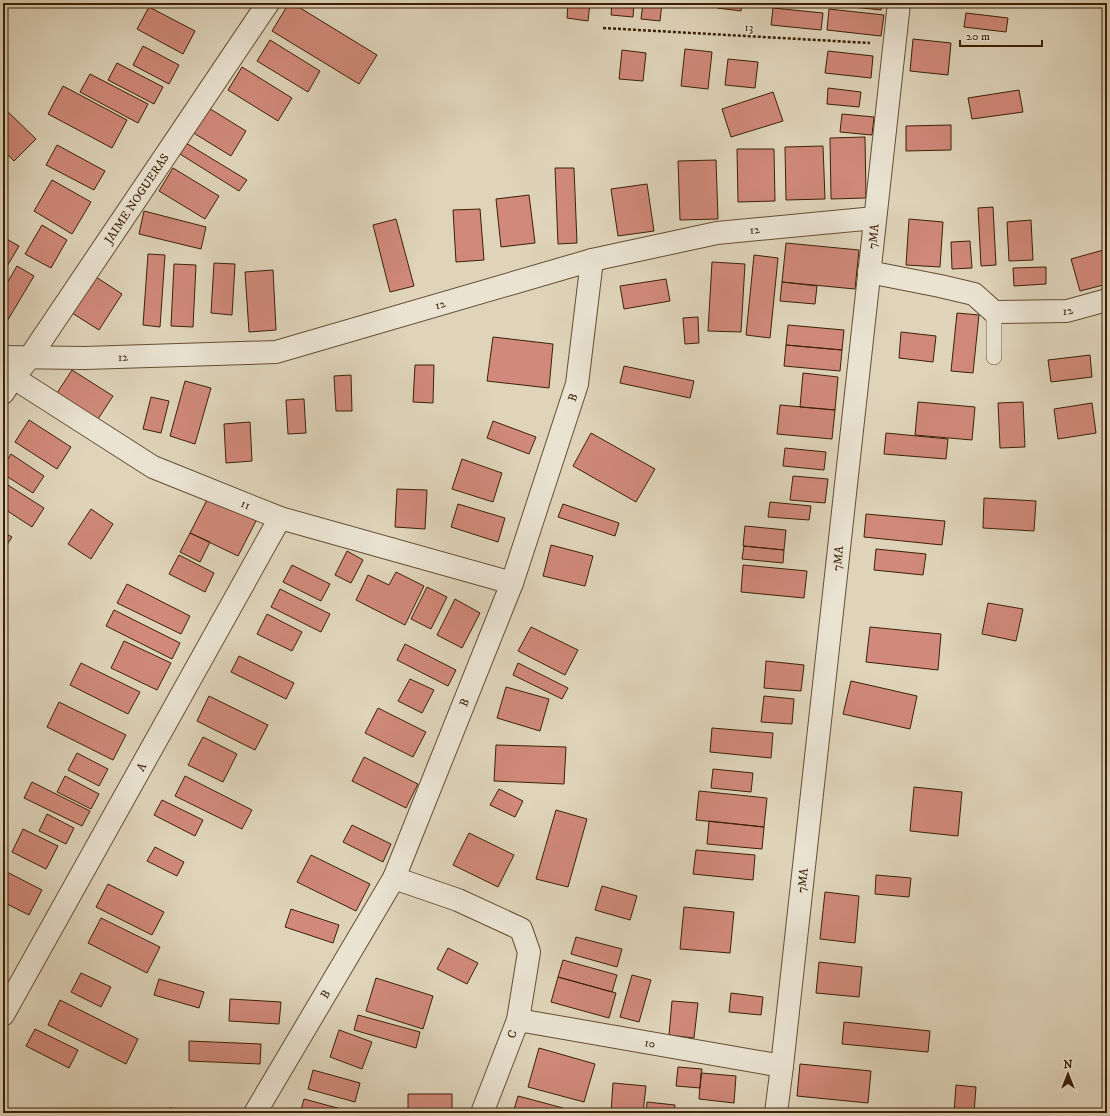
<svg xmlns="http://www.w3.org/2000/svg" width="1110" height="1116" viewBox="0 0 1110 1116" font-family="'IM FELL DW Pica',serif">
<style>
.building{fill:#d0897a;stroke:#3c2106}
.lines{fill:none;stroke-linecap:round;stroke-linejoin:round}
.lane-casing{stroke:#654e33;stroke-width:16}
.street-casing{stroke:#654e33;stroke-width:24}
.path{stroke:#3c2106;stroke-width:2.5;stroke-dasharray:3 2;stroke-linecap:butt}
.lane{stroke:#eae3d2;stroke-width:15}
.street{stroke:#eae3d2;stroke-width:22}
.labels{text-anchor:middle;stroke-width:3;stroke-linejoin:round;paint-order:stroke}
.street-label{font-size:12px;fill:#3c2106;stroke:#eae3d2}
</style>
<rect width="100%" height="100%" fill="#dfd4ba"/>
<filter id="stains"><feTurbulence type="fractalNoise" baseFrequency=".005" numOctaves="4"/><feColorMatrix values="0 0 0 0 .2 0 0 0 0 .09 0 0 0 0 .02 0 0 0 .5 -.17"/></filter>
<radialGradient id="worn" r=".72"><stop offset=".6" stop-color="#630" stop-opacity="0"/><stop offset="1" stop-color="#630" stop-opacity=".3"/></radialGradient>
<path class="building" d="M 3,3 L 11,3 L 3,15 Z
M 289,3 L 292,3 L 377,55 L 359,84 L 272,31 Z
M 568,3 L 590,3 L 588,21 L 567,18 Z
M 612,3 L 634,3 L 633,17 L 611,15 Z
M 643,3 L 662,3 L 660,21 L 641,19 Z
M 718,3 L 742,3 L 741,11 L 717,8 Z
M 835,3 L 882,3 L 881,10 L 834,5 Z
M 149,7 L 195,31 L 183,54 L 137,29 Z
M 773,8 L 823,13 L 821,30 L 771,25 Z
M 829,9 L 884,15 L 881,36 L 827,30 Z
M 966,13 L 1008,18 L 1006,32 L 964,27 Z
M 913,39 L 951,43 L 948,75 L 910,71 Z
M 270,40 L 320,71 L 308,92 L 257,61 Z
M 143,46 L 179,65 L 169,84 L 133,65 Z
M 685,49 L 712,52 L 708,89 L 681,86 Z
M 622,50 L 646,53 L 643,81 L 619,79 Z
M 828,51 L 873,56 L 871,78 L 825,73 Z
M 728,59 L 758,62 L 755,88 L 725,85 Z
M 117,63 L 163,87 L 154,104 L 108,80 Z
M 242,67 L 292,98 L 278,121 L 228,90 Z
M 90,74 L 148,104 L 138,123 L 80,92 Z
M 63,86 L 127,120 L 112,148 L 48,114 Z
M 828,88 L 861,92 L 859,107 L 827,104 Z
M 1019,90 L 1023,112 L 972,119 L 968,98 Z
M 773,92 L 783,121 L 731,137 L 722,109 Z
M 3,107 L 36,139 L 14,161 L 3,150 Z
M 207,107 L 246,131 L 231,156 L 192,132 Z
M 842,114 L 874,117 L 872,135 L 840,132 Z
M 951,125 L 951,150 L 906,151 L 906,126 Z
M 865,137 L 866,198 L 831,199 L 830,138 Z
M 186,143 L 247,180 L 239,191 L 180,154 Z
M 57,145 L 105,171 L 94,190 L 46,165 Z
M 823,146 L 825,199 L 786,200 L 785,147 Z
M 737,149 L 774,149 L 775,201 L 738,202 Z
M 716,160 L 718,219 L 680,220 L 678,161 Z
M 173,168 L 219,196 L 205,219 L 159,191 Z
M 555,168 L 574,168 L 577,243 L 558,244 Z
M 52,180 L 91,202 L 72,234 L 34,211 Z
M 647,184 L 654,231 L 618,236 L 611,189 Z
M 529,195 L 535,243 L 501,247 L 496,199 Z
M 993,207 L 996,265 L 981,266 L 978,208 Z
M 480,209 L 484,260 L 456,262 L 453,210 Z
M 144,211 L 206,227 L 201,249 L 139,234 Z
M 396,219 L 414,286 L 390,292 L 373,225 Z
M 909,219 L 943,222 L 940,267 L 906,265 Z
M 1031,220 L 1033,260 L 1009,261 L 1007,222 Z
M 42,225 L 67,240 L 51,268 L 25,254 Z
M 3,237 L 19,246 L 3,273 Z
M 970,241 L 972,268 L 952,269 L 951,242 Z
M 786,243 L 859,250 L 855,289 L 782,282 Z
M 1107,249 L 1107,284 L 1080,291 L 1071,259 Z
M 148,254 L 165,255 L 160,327 L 143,325 Z
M 754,255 L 778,258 L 770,338 L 746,335 Z
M 712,262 L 745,264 L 741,332 L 708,331 Z
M 214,263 L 235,264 L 232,315 L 211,313 Z
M 174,264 L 196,265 L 193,327 L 171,326 Z
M 17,266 L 34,276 L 6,323 L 3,321 L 3,290 Z
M 1046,267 L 1046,284 L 1014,286 L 1013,268 Z
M 273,270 L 276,330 L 249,332 L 245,272 Z
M 96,277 L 122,294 L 99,330 L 72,313 Z
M 666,279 L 670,301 L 624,309 L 620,286 Z
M 782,282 L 817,286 L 815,304 L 780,301 Z
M 957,313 L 979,315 L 973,373 L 951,371 Z
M 698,317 L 699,343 L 685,344 L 683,318 Z
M 788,325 L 844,330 L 842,350 L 786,345 Z
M 901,332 L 936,336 L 933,362 L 899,358 Z
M 493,337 L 553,344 L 549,388 L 487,381 Z
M 786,345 L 842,350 L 840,371 L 784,366 Z
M 1090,355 L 1092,377 L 1051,382 L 1048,360 Z
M 415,365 L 434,365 L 433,403 L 413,402 Z
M 624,366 L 694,381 L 690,398 L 620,383 Z
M 72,370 L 113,396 L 98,419 L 57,393 Z
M 803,373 L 838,377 L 835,410 L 800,407 Z
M 351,375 L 352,411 L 336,411 L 334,376 Z
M 185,381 L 211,388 L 195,444 L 170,436 Z
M 151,397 L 169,401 L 161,433 L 143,429 Z
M 304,399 L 306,433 L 288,434 L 286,400 Z
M 918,402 L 975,407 L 972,440 L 915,435 Z
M 1023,402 L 1025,447 L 1000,448 L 998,403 Z
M 1092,403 L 1096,433 L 1058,439 L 1054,409 Z
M 780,405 L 835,410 L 832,439 L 777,434 Z
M 29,420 L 71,447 L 57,469 L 15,442 Z
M 493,421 L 536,437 L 529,454 L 487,438 Z
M 250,422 L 252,461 L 226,463 L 224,424 Z
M 591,433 L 655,469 L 636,502 L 573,466 Z
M 886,433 L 948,439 L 946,459 L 884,454 Z
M 785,448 L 826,452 L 824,470 L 783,466 Z
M 11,454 L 44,476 L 33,493 L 3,474 L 3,467 Z
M 462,459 L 502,473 L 493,502 L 452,489 Z
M 793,476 L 828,479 L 825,503 L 790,500 Z
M 3,482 L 44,508 L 32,527 L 3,508 Z
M 397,489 L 427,490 L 425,529 L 395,527 Z
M 209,496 L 257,519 L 238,556 L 190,533 Z
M 984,498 L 1036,501 L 1034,531 L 983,528 Z
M 770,502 L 811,506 L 809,520 L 768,517 Z
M 458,504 L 505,518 L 498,542 L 451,527 Z
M 563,504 L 619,523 L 615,536 L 558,517 Z
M 91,509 L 113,524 L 91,559 L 68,544 Z
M 866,514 L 945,521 L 942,545 L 864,537 Z
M 745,526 L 786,530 L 784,550 L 743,546 Z
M 3,532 L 12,537 L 3,551 Z
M 190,533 L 210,542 L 200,562 L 180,552 Z
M 551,545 L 593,556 L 585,586 L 543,576 Z
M 744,546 L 784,550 L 783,563 L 742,559 Z
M 876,549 L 926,554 L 923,575 L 874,570 Z
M 347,551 L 363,560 L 351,583 L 335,575 Z
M 179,555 L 214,573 L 205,592 L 169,574 Z
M 292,565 L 330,584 L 321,601 L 283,582 Z
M 743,565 L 807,571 L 804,598 L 741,592 Z
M 396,572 L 424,586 L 405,625 L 356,600 L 368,575 L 389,585 Z
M 127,584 L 190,616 L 181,634 L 117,603 Z
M 427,587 L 447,597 L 431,629 L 411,619 Z
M 280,589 L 330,614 L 321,632 L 271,607 Z
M 455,599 L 480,613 L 462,648 L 437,635 Z
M 988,603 L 1023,609 L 1016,641 L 982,634 Z
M 114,610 L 180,643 L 172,659 L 106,626 Z
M 267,614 L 302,632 L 292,651 L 257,634 Z
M 531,627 L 578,650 L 565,675 L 518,651 Z
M 870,627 L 941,634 L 938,670 L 866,662 Z
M 124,641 L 171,663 L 157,690 L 111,668 Z
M 405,644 L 456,670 L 448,686 L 397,660 Z
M 239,656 L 294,683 L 286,699 L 231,672 Z
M 766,661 L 804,665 L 801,691 L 764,688 Z
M 81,663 L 140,692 L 128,714 L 70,685 Z
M 518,663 L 568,688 L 562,699 L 513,675 Z
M 410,679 L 434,690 L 422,713 L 398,701 Z
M 851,681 L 917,696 L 910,729 L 843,714 Z
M 506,687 L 549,699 L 540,731 L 497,718 Z
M 209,696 L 268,725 L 255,750 L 197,721 Z
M 764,696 L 794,699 L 792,724 L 761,722 Z
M 59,702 L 126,735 L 113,760 L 47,727 Z
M 378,708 L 426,732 L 413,757 L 365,733 Z
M 712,728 L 773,733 L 771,758 L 710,752 Z
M 203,737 L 237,754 L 223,782 L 188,765 Z
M 496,745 L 566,747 L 564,784 L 494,781 Z
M 77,753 L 108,769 L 99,786 L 68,770 Z
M 364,757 L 418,784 L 406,808 L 352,781 Z
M 713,769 L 753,773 L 751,792 L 711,788 Z
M 65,776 L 99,794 L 91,809 L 57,792 Z
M 185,776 L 252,810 L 242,829 L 175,796 Z
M 32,782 L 90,811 L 82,826 L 24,798 Z
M 914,787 L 962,792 L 958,836 L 910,831 Z
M 499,789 L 523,801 L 515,817 L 490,805 Z
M 699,791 L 767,798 L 764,827 L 696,820 Z
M 162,800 L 203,820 L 195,836 L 154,815 Z
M 556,810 L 587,819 L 568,887 L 536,879 Z
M 47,814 L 74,828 L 66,844 L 39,831 Z
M 709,821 L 764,827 L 762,849 L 707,844 Z
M 352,825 L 391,844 L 383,862 L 343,842 Z
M 23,829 L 58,846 L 46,869 L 12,852 Z
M 469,833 L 514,855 L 498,887 L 453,865 Z
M 155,847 L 184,862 L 177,876 L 147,861 Z
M 696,850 L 755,855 L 753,880 L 693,874 Z
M 311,855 L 370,884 L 356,911 L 297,882 Z
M 3,870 L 42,890 L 29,915 L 3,902 Z
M 876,875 L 911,878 L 909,897 L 875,894 Z
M 108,884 L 164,912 L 152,935 L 96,907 Z
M 602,886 L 637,896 L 630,920 L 595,910 Z
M 825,892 L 859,896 L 855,943 L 820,939 Z
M 684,907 L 734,912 L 730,953 L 680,949 Z
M 291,909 L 339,925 L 333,943 L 285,927 Z
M 101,918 L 160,947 L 147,973 L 88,943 Z
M 576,937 L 622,949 L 617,967 L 571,954 Z
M 448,948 L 478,963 L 467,984 L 437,969 Z
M 563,960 L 617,975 L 612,992 L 558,977 Z
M 819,962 L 862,967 L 859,997 L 816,993 Z
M 81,973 L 111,987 L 101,1007 L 71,992 Z
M 632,975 L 651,980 L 639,1022 L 620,1017 Z
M 558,977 L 616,993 L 609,1018 L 551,1002 Z
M 376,978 L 433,996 L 423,1029 L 366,1011 Z
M 159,979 L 204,992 L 199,1008 L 154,995 Z
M 731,993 L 763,997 L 761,1015 L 729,1012 Z
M 230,999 L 281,1002 L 279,1024 L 229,1021 Z
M 60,1000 L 138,1039 L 126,1064 L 48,1025 Z
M 672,1001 L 698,1003 L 694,1038 L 669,1035 Z
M 358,1015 L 420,1032 L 416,1048 L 354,1030 Z
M 844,1022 L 930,1031 L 928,1052 L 842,1044 Z
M 35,1029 L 78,1050 L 69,1068 L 26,1046 Z
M 339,1030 L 372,1042 L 362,1069 L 330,1057 Z
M 189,1041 L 261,1044 L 260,1064 L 189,1061 Z
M 539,1048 L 595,1064 L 584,1102 L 528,1087 Z
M 800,1064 L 871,1071 L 868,1103 L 797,1096 Z
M 678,1067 L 702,1069 L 700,1088 L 676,1086 Z
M 313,1070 L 360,1083 L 355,1102 L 308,1089 Z
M 701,1073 L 736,1076 L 734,1103 L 699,1099 Z
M 613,1083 L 646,1086 L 643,1113 L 611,1113 Z
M 956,1085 L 976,1087 L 974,1113 L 954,1113 Z
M 408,1094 L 452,1094 L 452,1113 L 408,1113 Z
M 518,1096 L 563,1108 L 562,1113 L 513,1113 Z
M 304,1099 L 356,1113 L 300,1113 Z
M 647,1102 L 675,1105 L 674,1113 L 646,1113 Z
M 169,1108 L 202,1110 L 202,1113 L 168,1113 Z
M 821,1109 L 858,1113 L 820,1113 Z"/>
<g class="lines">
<g class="lane-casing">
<path id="lane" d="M 994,357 L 994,312"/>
</g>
<g class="street-casing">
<g id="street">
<path id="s1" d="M 869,272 L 940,286 L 974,294 L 994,312 L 1067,311 L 1107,300"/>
<path id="s2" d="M 3,357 L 85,358 L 276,352 L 592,260 L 717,233 L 875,218"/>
<path id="s3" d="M 3,371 L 153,467 L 280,518 L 512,583"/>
<path id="s4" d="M 3,393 L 13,378 L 30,357 L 268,3"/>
<path d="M 394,878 L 458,900 L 521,929 L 529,952 L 518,1020 L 482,1113"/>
<path id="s5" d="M 3,1015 L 280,518"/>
<path id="s6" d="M 518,1020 L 782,1066"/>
<path id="s7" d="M 255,1113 L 394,878 L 512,583 L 577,384 L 592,260"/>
<path id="s8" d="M 776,1113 L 782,1066 L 899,3"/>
</g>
</g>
<path class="path" d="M 603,28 L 870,43"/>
<use href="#lane" class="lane"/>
<use href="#street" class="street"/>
</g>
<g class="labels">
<g class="street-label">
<text transform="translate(749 27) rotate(3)" y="4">13</text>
<text dy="4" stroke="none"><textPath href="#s4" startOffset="236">JAIME NOGUERAS</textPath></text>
<text dy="4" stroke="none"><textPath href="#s2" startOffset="768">12</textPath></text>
<text dy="4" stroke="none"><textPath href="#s8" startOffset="882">7MA</textPath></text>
<text dy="4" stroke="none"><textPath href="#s2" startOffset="444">12</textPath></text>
<text dy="4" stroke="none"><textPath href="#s1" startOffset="208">12</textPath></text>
<text dy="4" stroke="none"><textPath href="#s2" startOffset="120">12</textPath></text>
<text dy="4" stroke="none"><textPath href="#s7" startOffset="786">B</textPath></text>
<text dy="4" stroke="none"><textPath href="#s3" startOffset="278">11</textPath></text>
<text dy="4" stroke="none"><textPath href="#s8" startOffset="558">7MA</textPath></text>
<text dy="4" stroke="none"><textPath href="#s7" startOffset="462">B</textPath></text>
<text dy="4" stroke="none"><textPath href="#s5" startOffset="284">A</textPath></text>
<text dy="4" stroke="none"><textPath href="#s8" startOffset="234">7MA</textPath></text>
<text dy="4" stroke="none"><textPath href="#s7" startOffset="138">B</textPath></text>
<text transform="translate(512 1034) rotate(-69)" y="4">C</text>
<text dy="4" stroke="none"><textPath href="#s6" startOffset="134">10</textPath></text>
</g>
</g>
<rect width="1110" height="1116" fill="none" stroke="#dfd4ba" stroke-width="16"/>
<rect x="4" y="4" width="1102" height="1108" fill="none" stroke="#3c2106" stroke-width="2"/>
<rect x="8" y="8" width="1094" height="1100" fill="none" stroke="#3c2106"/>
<g transform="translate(1068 1074)" stroke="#eae3d2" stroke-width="3" paint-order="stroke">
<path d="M0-3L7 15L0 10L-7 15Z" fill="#3c2106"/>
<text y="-6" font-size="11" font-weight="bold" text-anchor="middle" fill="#3c2106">N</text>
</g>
<path d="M960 40v6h82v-6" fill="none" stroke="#3c2106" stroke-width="2"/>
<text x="966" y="40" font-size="12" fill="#3c2106" stroke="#eae3d2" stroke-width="3" paint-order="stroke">20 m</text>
<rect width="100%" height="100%" filter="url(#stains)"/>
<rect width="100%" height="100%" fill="url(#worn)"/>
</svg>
